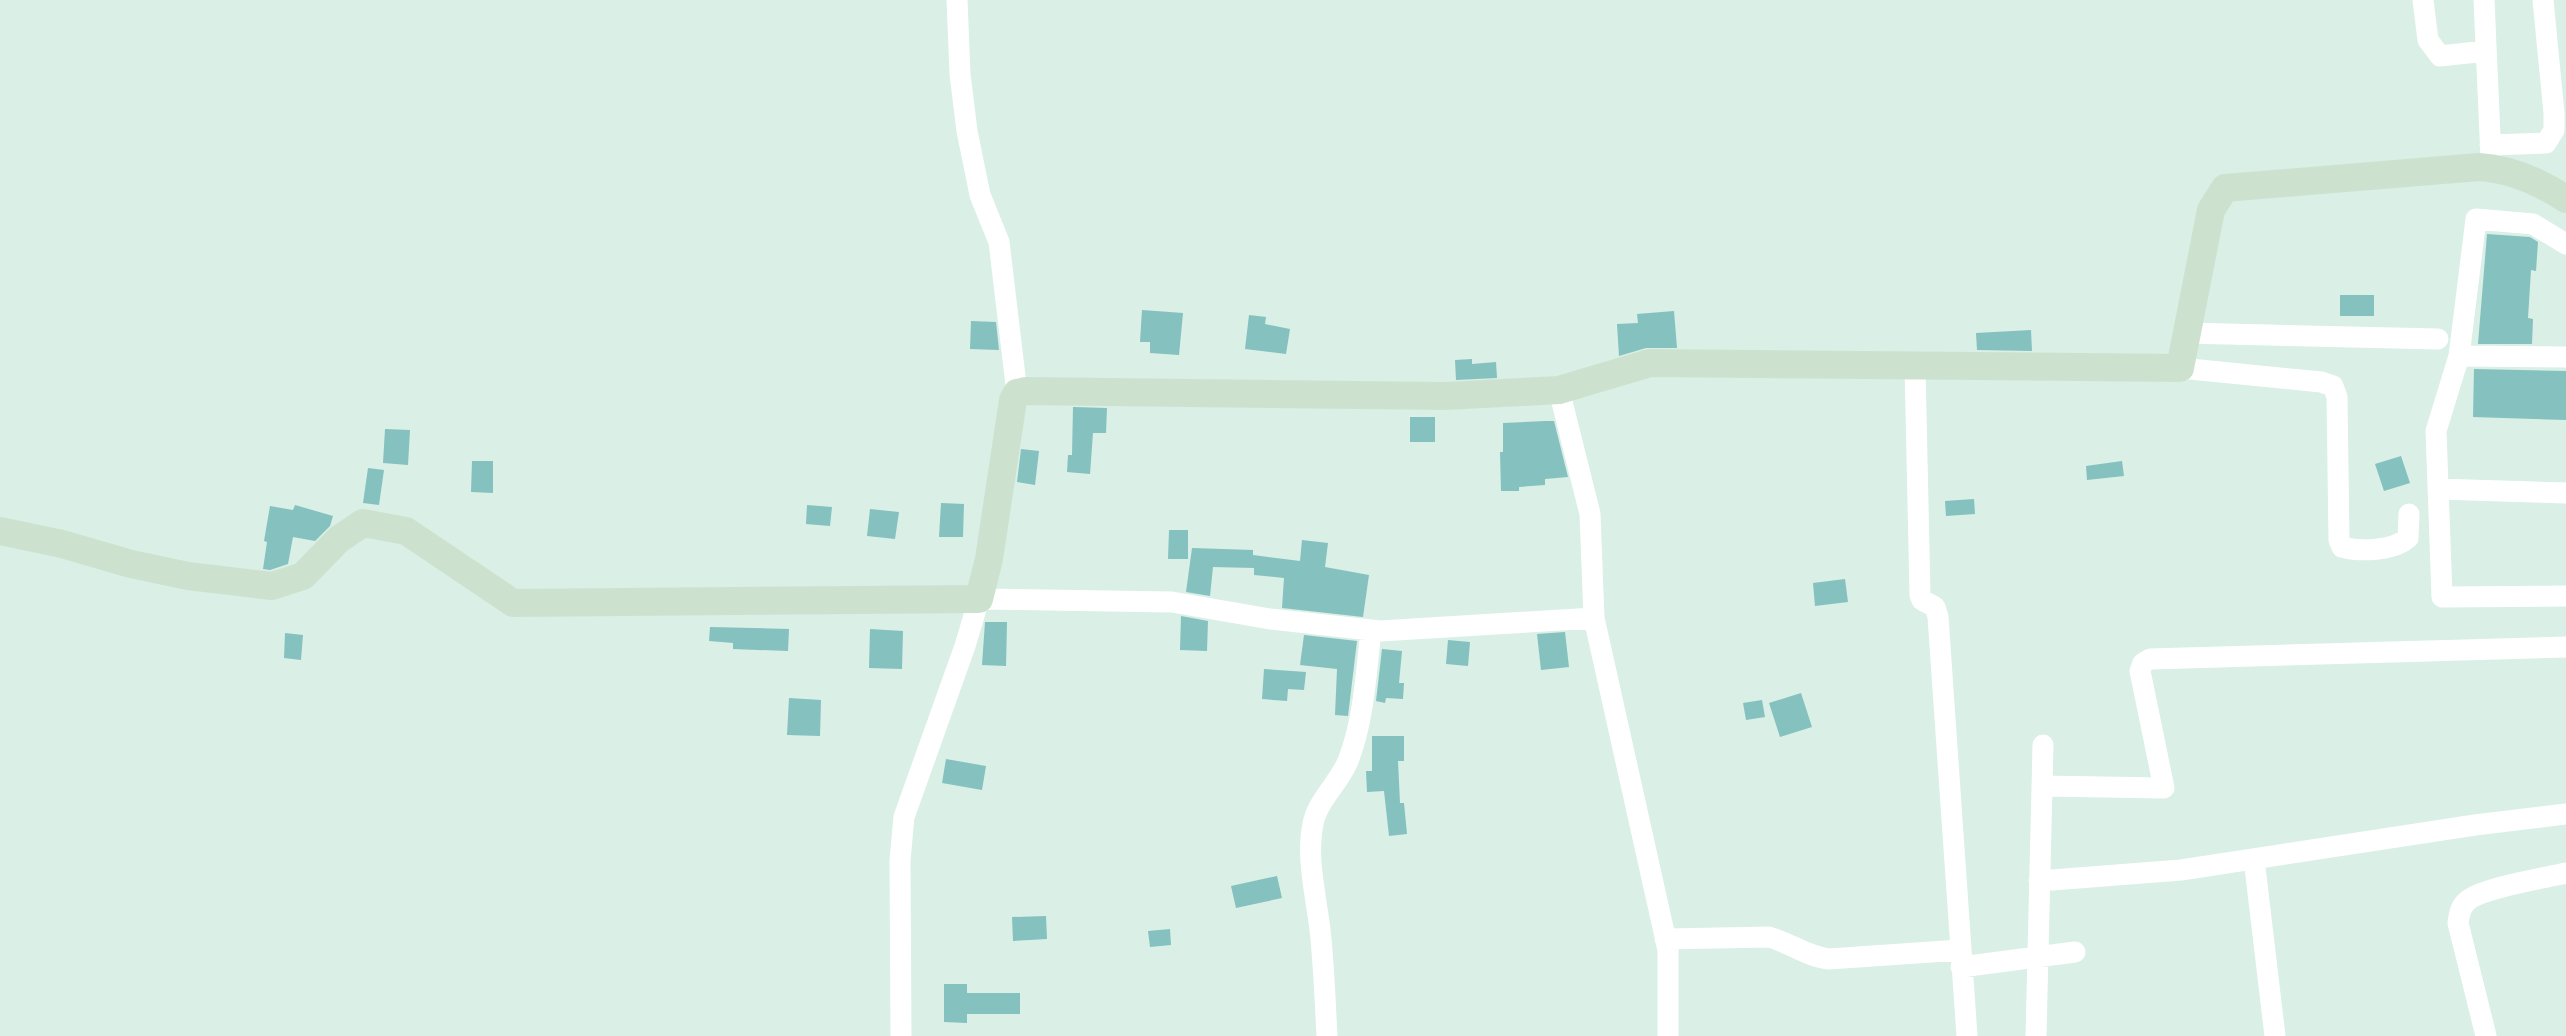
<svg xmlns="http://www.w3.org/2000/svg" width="2566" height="1036" viewBox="0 0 2566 1036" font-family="Inter,sans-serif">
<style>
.building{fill:#84c1bf}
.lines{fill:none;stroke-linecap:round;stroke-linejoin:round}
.street{stroke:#fff;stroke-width:21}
.secondary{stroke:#cde2ce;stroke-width:28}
</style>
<rect width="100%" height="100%" fill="#daefe6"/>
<path class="building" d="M 2487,234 L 2530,237 L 2538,242 L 2536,271 L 2531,270 L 2528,318 L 2533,319 L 2532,344 L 2478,344 Z
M 2340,295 L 2374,295 L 2374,316 L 2340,316 Z
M 1142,310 L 1183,313 L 1179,355 L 1150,353 L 1150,342 L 1140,342 Z
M 1674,311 L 1677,348 L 1646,348 L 1619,356 L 1617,324 L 1638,323 L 1637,314 Z
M 1249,315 L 1266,317 L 1265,324 L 1290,329 L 1286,354 L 1245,349 Z
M 971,321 L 996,322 L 999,350 L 970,349 Z
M 2031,330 L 2032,351 L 1977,350 L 1976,333 Z
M 1472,359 L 1472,364 L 1496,362 L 1497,378 L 1456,380 L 1455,360 Z
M 2474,369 L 2566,371 L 2566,420 L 2473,417 Z
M 1073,407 L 1107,408 L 1106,433 L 1093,433 L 1090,474 L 1067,472 L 1068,455 L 1072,455 Z
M 1410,417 L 1435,417 L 1435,442 L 1410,442 Z
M 1545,421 L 1554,421 L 1568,477 L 1545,479 L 1545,485 L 1519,487 L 1519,491 L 1501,491 L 1500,452 L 1503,452 L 1503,423 Z
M 385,429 L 410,430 L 408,465 L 383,463 Z
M 1021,449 L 1039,451 L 1035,485 L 1017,482 Z
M 2401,456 L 2410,483 L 2384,491 L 2375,464 Z
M 472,461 L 493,461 L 493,493 L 471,492 Z
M 2122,461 L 2124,476 L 2087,480 L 2086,466 Z
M 368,468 L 384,470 L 379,505 L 363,503 Z
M 1974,499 L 1975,514 L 1946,516 L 1945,501 Z
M 941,503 L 964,504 L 963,537 L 939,537 Z
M 295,505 L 333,516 L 330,526 L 315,541 L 293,537 L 288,564 L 270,570 L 263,569 L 267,542 L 264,541 L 270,506 L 293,510 Z
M 807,505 L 832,507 L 830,526 L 806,524 Z
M 870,509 L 899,512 L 895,539 L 867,536 Z
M 1169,530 L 1188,530 L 1188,559 L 1168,559 Z
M 1302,540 L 1328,543 L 1325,567 L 1369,575 L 1363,617 L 1282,608 L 1284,578 L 1254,575 L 1254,568 L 1213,567 L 1210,596 L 1186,592 L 1192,548 L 1253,550 L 1253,555 L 1300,561 Z
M 1845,579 L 1848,602 L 1815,606 L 1813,583 Z
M 1181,616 L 1208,621 L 1207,651 L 1180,650 Z
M 985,622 L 1007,622 L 1006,666 L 982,665 Z
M 710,627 L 789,629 L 788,651 L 733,649 L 733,643 L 709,641 Z
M 870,629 L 903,631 L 902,669 L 869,668 Z
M 1565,632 L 1569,667 L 1541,670 L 1537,634 Z
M 285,633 L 303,635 L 301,660 L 284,658 Z
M 1304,635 L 1357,641 L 1348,716 L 1335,715 L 1337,669 L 1300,665 Z
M 1448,640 L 1470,642 L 1468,666 L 1446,664 Z
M 1382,649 L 1402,651 L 1399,683 L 1404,683 L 1403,699 L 1386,698 L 1385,703 L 1376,701 Z
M 1264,669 L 1306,672 L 1304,690 L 1288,689 L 1287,701 L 1262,699 Z
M 1801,693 L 1812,727 L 1780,737 L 1769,703 Z
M 789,698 L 821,700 L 820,736 L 787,735 Z
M 1762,700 L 1765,717 L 1746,720 L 1743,703 Z
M 1372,736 L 1404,736 L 1404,761 L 1398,761 L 1400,803 L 1404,803 L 1407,834 L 1389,836 L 1384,791 L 1367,792 L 1366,771 L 1372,771 Z
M 946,759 L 986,766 L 982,790 L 942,783 Z
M 1277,876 L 1282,898 L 1236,908 L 1231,886 Z
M 1046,916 L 1047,939 L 1013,941 L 1012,917 Z
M 1170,929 L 1171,945 L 1150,947 L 1148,931 Z
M 944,984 L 967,984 L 967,993 L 1020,993 L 1020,1014 L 967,1014 L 967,1023 L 944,1022 Z"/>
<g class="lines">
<path class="street" d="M 957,0 L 960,74 L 967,131 L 980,195 L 999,242 L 1017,393
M 2423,0 L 2428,40 L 2440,56 L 2486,51
M 2484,0 L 2491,158
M 2490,145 L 2546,143 L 2554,130 L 2554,113 L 2543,0
M 2185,333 L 2438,339
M 2459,356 L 2476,219 L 2533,224 L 2566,244
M 2566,357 L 2459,356 L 2436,431 L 2442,597 L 2566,596
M 1915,366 L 1920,595 L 1922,600 L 1935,607 L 1938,617 L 1967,1036
M 2180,368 L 2321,382 L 2333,386 L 2337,397 L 2339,540 L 2342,547 C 2361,552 2393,551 2408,538 L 2409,514
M 1559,390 L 1590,514 L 1594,618 L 1668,950 L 1668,1036
M 2438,489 L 2566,493
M 2042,786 L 2164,788 L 2140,671 L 2143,663 L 2150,659 L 2566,647
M 2254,859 L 2275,1036
M 2039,881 L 2181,870 L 2475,825 L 2566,814
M 1665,939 L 1769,937 C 1790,943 1808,957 1829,959 L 1960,950
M 1961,967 L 2075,952
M 901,1036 L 900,860 L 904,817 L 965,646 L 979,599 L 1172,602 L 1270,619 L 1380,631 L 1594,618
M 1327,1036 C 1325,1000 1324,965 1320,930 C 1316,896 1306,857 1313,824 C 1317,801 1339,783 1348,761 C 1364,720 1366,674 1371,630
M 2036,1036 L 2043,745
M 2486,1036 L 2458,923 C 2459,915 2460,908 2466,902 C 2479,888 2545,878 2566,873"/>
<path class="secondary" d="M 0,531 L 62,544 L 131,564 L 188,576 L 272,586 L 303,576 L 339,539 L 363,523 L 406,531 L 513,603 L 979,599 L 989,559 L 1013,400 L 1017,393 L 1026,391 L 1446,396 L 1559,390 L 1650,363 L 2180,368 L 2211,210 L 2225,188 L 2479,167 C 2510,169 2540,182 2566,199"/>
</g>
</svg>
